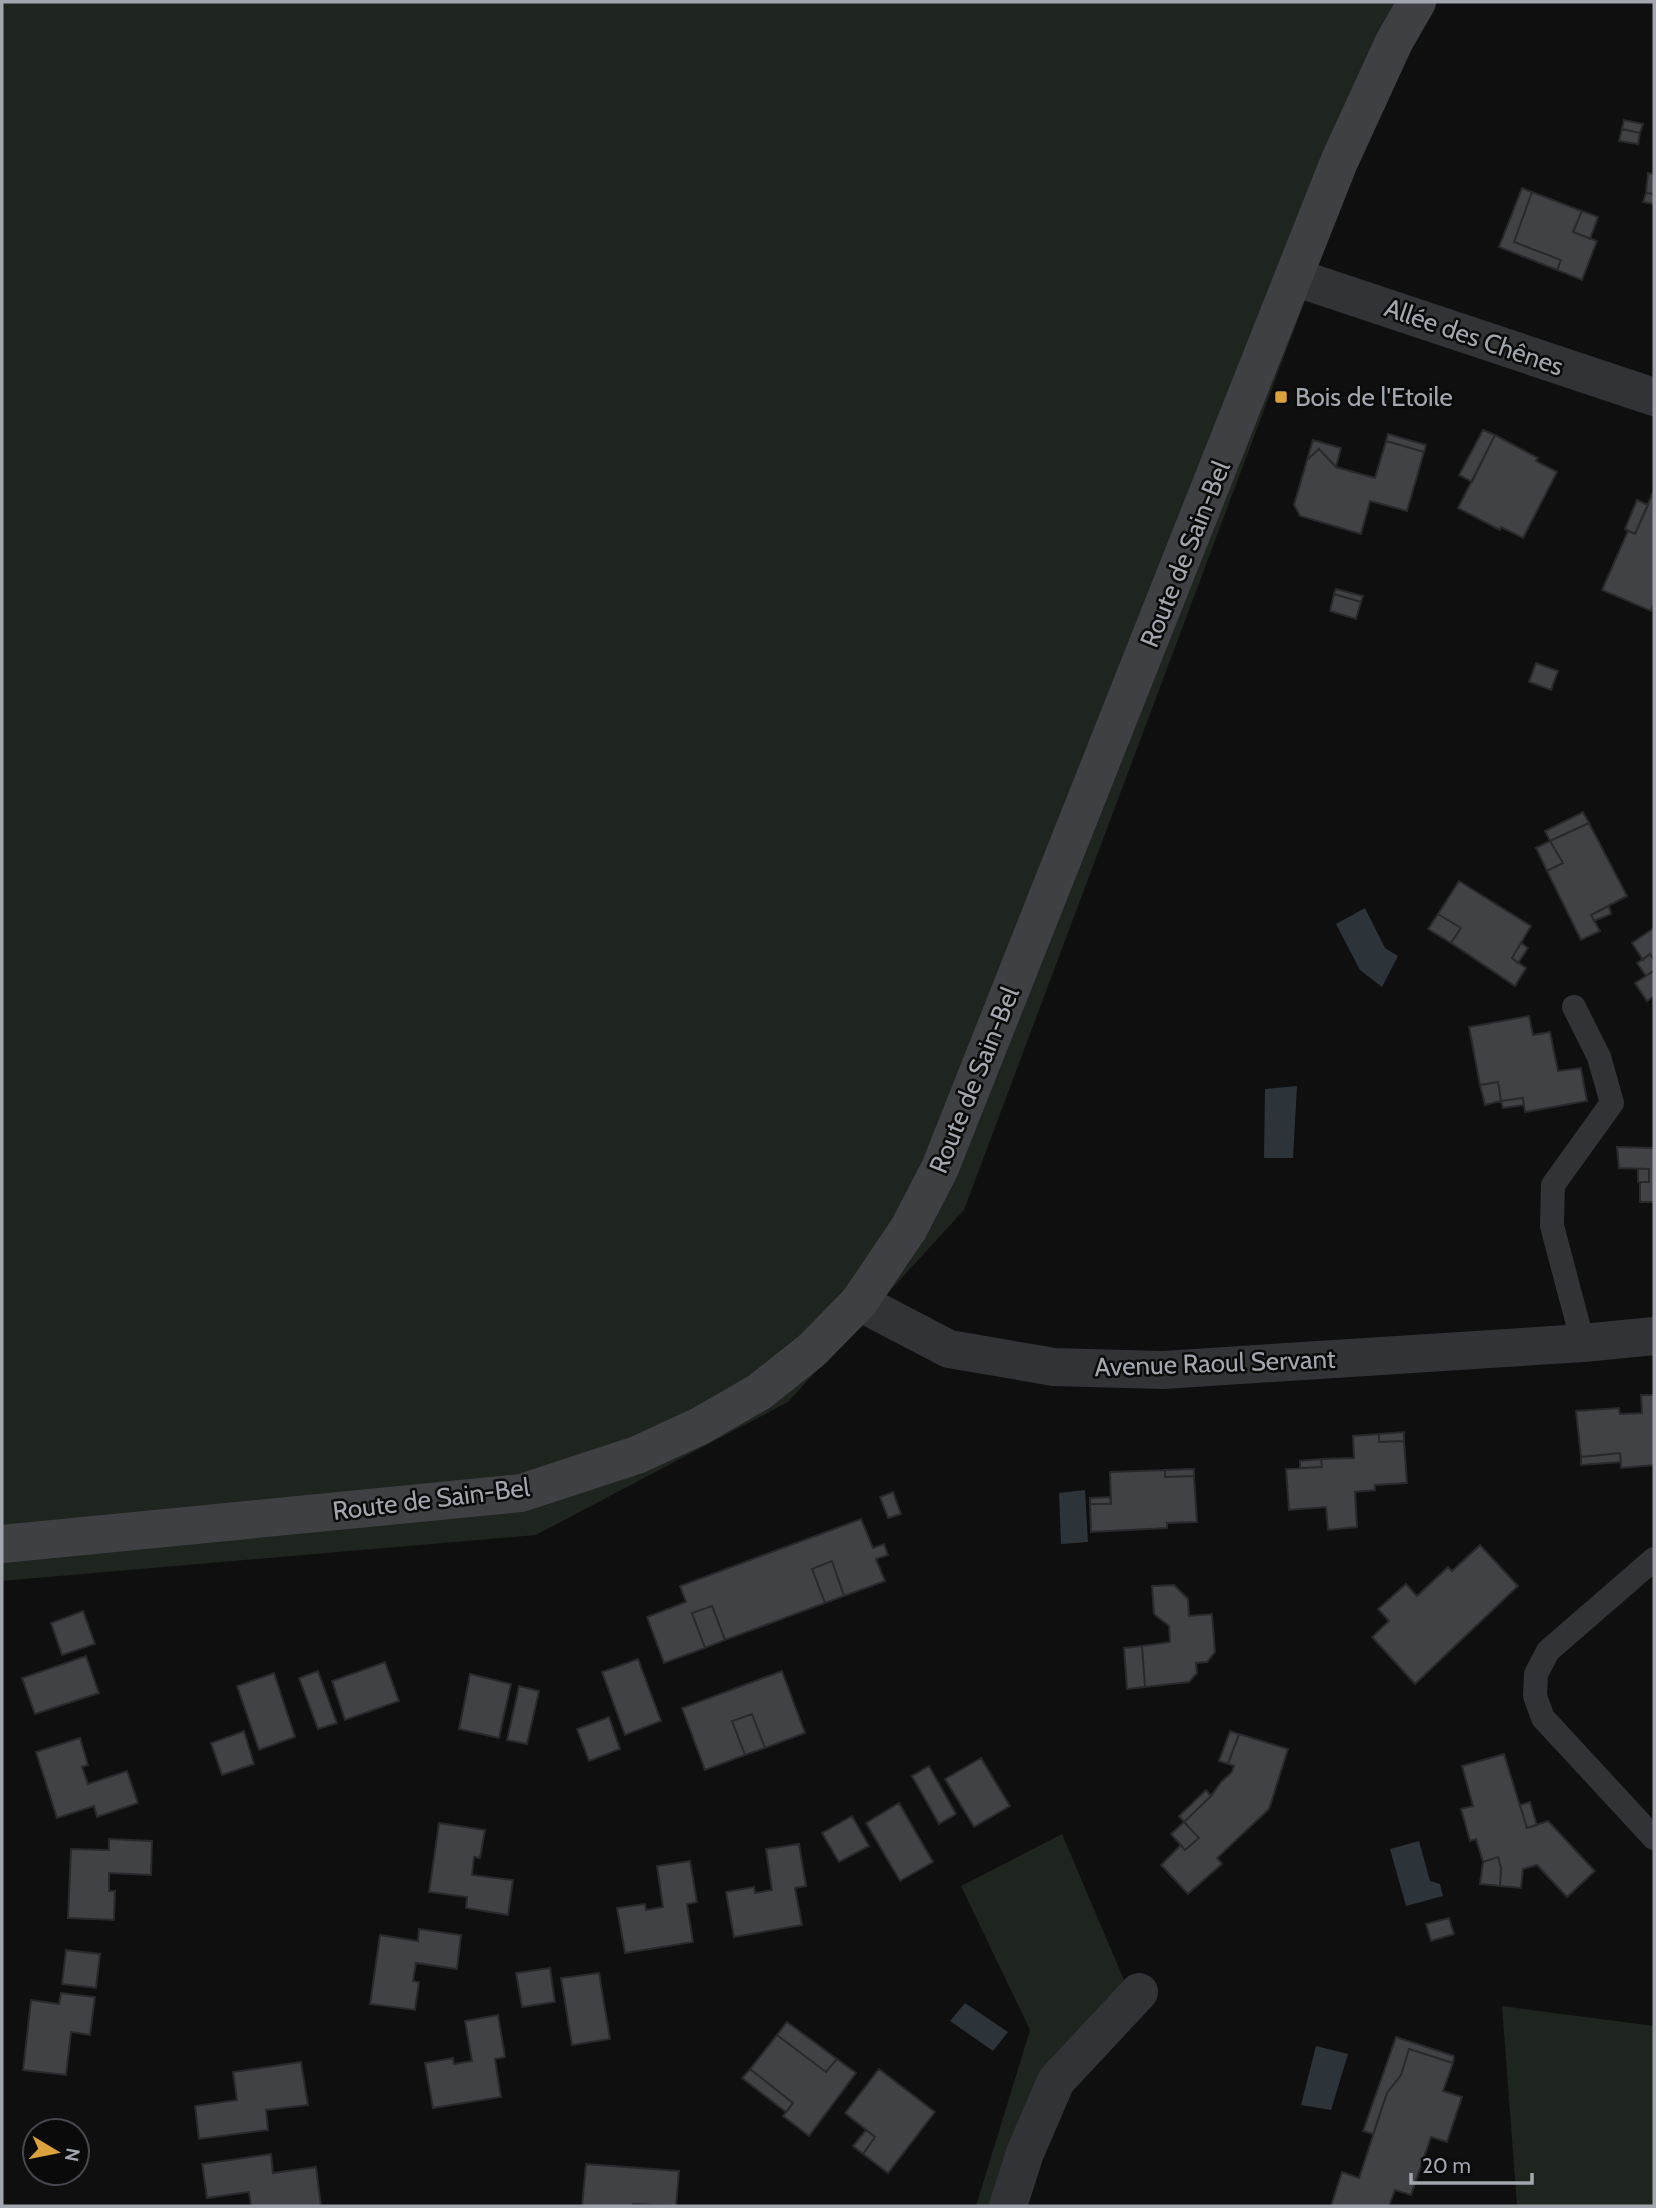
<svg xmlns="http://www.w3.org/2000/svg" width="1656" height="2208" viewBox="0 0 1656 2208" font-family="Cabin,sans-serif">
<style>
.green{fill:#1e241e}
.water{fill:#2c3339}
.building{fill:#414245;stroke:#29292c;stroke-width:2}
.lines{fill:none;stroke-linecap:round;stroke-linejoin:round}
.lane{stroke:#323336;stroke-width:24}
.street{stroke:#323336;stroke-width:38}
.secondary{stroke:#3f4044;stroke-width:38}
.poi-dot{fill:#daa13d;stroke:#0a0a0b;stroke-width:2.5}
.labels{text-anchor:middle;stroke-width:5;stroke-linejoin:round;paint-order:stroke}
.street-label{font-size:26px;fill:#a2a6af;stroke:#0a0a0b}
.poi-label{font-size:26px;fill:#a2a6af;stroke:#0a0a0b;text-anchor:start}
</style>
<rect width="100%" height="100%" fill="#0f0f10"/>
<path class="green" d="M 2,2 L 1417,2 L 964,1210 L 788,1402 L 536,1535 L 2,1581 Z
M 1062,1834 L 1130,1994 L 1001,2206 L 976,2206 L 1030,2030 L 961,1886 Z
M 1502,2006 L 1654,2026 L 1654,2206 L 1517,2206 Z"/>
<path class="water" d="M 1365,908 L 1385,948 L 1398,956 L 1382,987 L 1360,970 L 1336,924 Z
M 1297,1086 L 1293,1158 L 1264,1158 L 1265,1089 Z
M 1085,1490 L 1088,1542 L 1061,1544 L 1059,1493 Z
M 1419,1841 L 1430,1881 L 1440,1884 L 1443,1896 L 1406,1906 L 1390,1849 Z
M 965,2003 L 1008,2032 L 993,2051 L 950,2021 Z
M 1316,2046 L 1348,2054 L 1331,2110 L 1301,2105 Z"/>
<path class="building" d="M 1624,120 L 1643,124 L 1640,133 L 1622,129 Z
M 1622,129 L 1640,133 L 1638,144 L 1619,141 Z
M 1648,173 L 1654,174 L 1654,194 L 1646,193 Z
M 1522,188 L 1532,192 L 1514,242 L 1561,260 L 1557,270 L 1499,247 Z
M 1532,192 L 1582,211 L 1573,232 L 1597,241 L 1582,280 L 1557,270 L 1561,260 L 1514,242 Z
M 1646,193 L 1654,194 L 1654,204 L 1643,202 Z
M 1582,211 L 1598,217 L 1590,239 L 1573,232 Z
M 1483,430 L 1495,435 L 1472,482 L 1459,475 Z
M 1388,434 L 1426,445 L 1424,452 L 1386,441 Z
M 1495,435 L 1538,458 L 1536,461 L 1557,472 L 1523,538 L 1501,527 L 1500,530 L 1458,508 Z
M 1313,440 L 1341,448 L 1336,467 L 1319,449 L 1307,460 Z
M 1386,441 L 1424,452 L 1407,511 L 1370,501 L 1361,534 L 1300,516 L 1294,505 L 1307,460 L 1319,449 L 1336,467 L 1375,478 Z
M 1654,490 L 1654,602 L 1651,611 L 1602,590 L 1628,531 L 1635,534 Z
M 1637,500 L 1648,505 L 1635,534 L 1625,529 Z
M 1336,589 L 1363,596 L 1361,602 L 1334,594 Z
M 1334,594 L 1361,602 L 1356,619 L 1330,611 Z
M 1536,663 L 1558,671 L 1551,690 L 1529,682 Z
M 1583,812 L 1589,823 L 1550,841 L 1545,831 Z
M 1589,823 L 1627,896 L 1591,915 L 1600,931 L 1581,940 L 1547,871 L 1563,863 L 1550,841 Z
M 1550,841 L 1563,863 L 1547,871 L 1536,848 Z
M 1459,881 L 1531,926 L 1512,958 L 1526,968 L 1515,986 L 1451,943 L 1461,928 L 1438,914 Z
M 1609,906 L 1611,914 L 1594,921 L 1591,915 Z
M 1438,914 L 1461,928 L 1451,943 L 1428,929 Z
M 1654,928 L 1654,960 L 1650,954 L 1643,960 L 1632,943 Z
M 1521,943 L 1528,948 L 1518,963 L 1512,958 Z
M 1650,954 L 1654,960 L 1654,970 L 1646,976 L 1637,963 Z
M 1654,971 L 1654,996 L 1647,1001 L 1635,983 Z
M 1529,1016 L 1533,1035 L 1550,1032 L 1558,1071 L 1581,1068 L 1587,1101 L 1525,1112 L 1523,1098 L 1501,1101 L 1498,1082 L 1480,1085 L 1469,1027 Z
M 1498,1082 L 1501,1101 L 1485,1105 L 1480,1085 Z
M 1523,1098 L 1524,1105 L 1503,1108 L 1501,1101 Z
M 1617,1147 L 1654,1148 L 1654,1202 L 1640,1202 L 1640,1182 L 1649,1182 L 1649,1169 L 1619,1168 Z
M 1638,1169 L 1649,1169 L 1649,1182 L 1638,1182 Z
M 1641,1395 L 1654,1395 L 1654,1465 L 1621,1468 L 1620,1453 L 1581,1457 L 1576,1411 L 1619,1408 L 1620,1414 L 1642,1413 Z
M 1404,1432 L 1404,1441 L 1379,1442 L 1379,1434 Z
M 1379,1434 L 1379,1442 L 1404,1441 L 1407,1483 L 1375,1485 L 1375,1490 L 1355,1492 L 1357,1527 L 1328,1530 L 1326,1507 L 1289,1510 L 1286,1469 L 1322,1467 L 1321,1459 L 1354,1458 L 1353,1436 Z
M 1620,1453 L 1621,1462 L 1581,1465 L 1581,1457 Z
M 1321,1459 L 1322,1467 L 1300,1468 L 1300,1461 Z
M 1194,1469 L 1194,1476 L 1165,1477 L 1165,1470 Z
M 1165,1470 L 1165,1477 L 1194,1476 L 1197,1522 L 1167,1523 L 1167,1528 L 1091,1532 L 1090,1504 L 1111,1504 L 1110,1472 Z
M 893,1492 L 901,1514 L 888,1518 L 880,1497 Z
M 1110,1497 L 1111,1504 L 1090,1504 L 1090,1498 Z
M 861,1519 L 873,1548 L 884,1544 L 888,1555 L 876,1559 L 885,1581 L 844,1596 L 832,1561 L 812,1569 L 825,1603 L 725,1640 L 712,1606 L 692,1613 L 705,1648 L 664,1663 L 647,1617 L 686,1602 L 680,1586 Z
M 1480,1545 L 1518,1586 L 1415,1684 L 1372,1637 L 1389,1621 L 1378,1609 L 1406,1584 L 1417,1596 L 1448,1567 L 1452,1571 Z
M 832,1561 L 844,1596 L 825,1603 L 812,1569 Z
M 1174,1585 L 1188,1599 L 1189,1616 L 1212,1614 L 1215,1652 L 1207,1662 L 1196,1663 L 1197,1673 L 1189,1682 L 1145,1687 L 1142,1646 L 1170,1642 L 1169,1626 L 1154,1614 L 1152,1586 Z
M 712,1606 L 725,1640 L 705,1648 L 692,1613 Z
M 83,1611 L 95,1644 L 62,1655 L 51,1623 Z
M 1142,1646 L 1145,1687 L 1127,1689 L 1124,1648 Z
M 86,1656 L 99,1693 L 35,1714 L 22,1678 Z
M 638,1659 L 661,1721 L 625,1735 L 602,1672 Z
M 385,1662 L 399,1701 L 345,1720 L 332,1681 Z
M 318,1671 L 337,1723 L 318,1729 L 299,1678 Z
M 782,1671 L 805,1733 L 765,1748 L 752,1714 L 732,1721 L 745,1755 L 705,1770 L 682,1708 Z
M 274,1673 L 295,1737 L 259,1750 L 237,1686 Z
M 470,1674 L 511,1684 L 499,1738 L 459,1729 Z
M 519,1686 L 539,1691 L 527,1744 L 507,1740 Z
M 752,1714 L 765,1748 L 745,1755 L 732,1721 Z
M 609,1717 L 620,1749 L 589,1761 L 577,1729 Z
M 244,1731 L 254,1764 L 222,1775 L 211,1743 Z
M 1230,1731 L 1239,1734 L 1228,1764 L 1219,1761 Z
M 1239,1734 L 1288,1749 L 1269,1809 L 1217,1858 L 1222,1864 L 1188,1894 L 1161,1865 L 1181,1845 L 1185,1850 L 1199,1838 L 1184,1822 L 1211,1796 L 1221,1782 L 1232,1772 L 1234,1766 L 1228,1764 Z
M 80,1738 L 88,1765 L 82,1767 L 88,1784 L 127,1771 L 138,1803 L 97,1817 L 94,1806 L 57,1818 L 36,1752 Z
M 1504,1754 L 1527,1828 L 1548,1821 L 1595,1871 L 1567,1897 L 1537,1865 L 1523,1869 L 1521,1888 L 1500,1886 L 1501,1868 L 1498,1857 L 1483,1862 L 1476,1839 L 1470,1841 L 1461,1809 L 1473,1806 L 1462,1766 Z
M 981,1758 L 1010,1806 L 974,1827 L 945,1779 Z
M 929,1766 L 956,1814 L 939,1824 L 912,1776 Z
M 1206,1790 L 1211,1796 L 1184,1822 L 1179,1816 Z
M 1530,1802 L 1537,1825 L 1527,1828 L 1520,1805 Z
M 899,1803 L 933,1862 L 900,1881 L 866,1823 Z
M 852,1816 L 869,1846 L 839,1862 L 822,1833 Z
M 1184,1822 L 1199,1838 L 1185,1850 L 1171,1834 Z
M 439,1823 L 485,1830 L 480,1858 L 474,1857 L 472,1875 L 513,1880 L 508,1915 L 466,1908 L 467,1897 L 429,1892 Z
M 109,1839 L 152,1841 L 151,1875 L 109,1873 L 109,1891 L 115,1891 L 114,1920 L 68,1918 L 71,1849 L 109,1850 Z
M 799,1844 L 806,1886 L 795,1888 L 802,1925 L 734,1937 L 726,1892 L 754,1887 L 755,1893 L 772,1890 L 766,1849 Z
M 1498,1857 L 1501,1868 L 1500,1886 L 1480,1884 L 1483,1862 Z
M 690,1861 L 697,1902 L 687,1904 L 693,1942 L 625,1953 L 617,1908 L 645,1904 L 646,1910 L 663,1907 L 657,1866 Z
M 1449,1918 L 1454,1934 L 1431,1941 L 1426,1924 Z
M 419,1929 L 461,1935 L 457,1969 L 416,1963 L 413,1981 L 419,1982 L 415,2010 L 370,2004 L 380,1935 L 418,1941 Z
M 66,1950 L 100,1954 L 96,1988 L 62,1984 Z
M 550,1968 L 555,2002 L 522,2007 L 516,1973 Z
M 599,1973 L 610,2039 L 572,2045 L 561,1978 Z
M 61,1993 L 95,1997 L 90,2035 L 71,2032 L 66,2075 L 23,2070 L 31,2000 L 59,2004 Z
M 498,2015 L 505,2057 L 495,2059 L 501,2097 L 433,2108 L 425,2063 L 453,2058 L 454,2064 L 472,2061 L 465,2021 Z
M 787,2022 L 837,2059 L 826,2072 L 777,2035 Z
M 777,2035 L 826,2072 L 837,2059 L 856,2073 L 809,2136 L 783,2116 L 793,2103 L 750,2069 Z
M 1396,2037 L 1454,2056 L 1453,2063 L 1409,2049 L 1401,2075 L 1387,2093 L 1373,2134 L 1363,2131 Z
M 1409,2049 L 1453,2063 L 1443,2091 L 1462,2097 L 1447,2142 L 1431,2137 L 1411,2195 L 1395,2190 L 1389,2206 L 1331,2206 L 1342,2172 L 1359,2178 L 1387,2093 L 1401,2075 Z
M 301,2062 L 308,2105 L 266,2110 L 268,2130 L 199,2139 L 195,2106 L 237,2100 L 233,2072 Z
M 750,2069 L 793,2103 L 786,2112 L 742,2078 Z
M 879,2069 L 935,2112 L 888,2173 L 863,2154 L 875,2137 L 845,2113 Z
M 866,2130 L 875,2137 L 863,2154 L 853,2146 Z
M 271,2154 L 273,2173 L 316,2167 L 321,2206 L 251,2206 L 249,2192 L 207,2198 L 202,2164 Z
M 586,2164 L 679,2171 L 676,2206 L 633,2204 L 632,2206 L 582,2206 Z"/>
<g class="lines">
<path class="lane" d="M 1574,1007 L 1599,1057 L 1612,1103 L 1553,1185 L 1552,1226 L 1583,1343
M 1654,1559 L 1548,1651 L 1536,1674 L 1535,1696 L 1543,1718 L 1654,1838"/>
<path class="street" d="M 1294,277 L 1654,397
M 859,1302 L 949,1349 L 1054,1367 L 1163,1370 L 1583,1343 L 1654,1336
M 1008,2206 L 1025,2153 L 1056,2081 L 1139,1992"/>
<path class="secondary" d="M 2,1544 L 521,1493 L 637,1455 L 700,1426 L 759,1392 L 812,1350 L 859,1302 L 909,1228 L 940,1168 L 1339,162 L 1394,42 L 1417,2"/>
</g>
<rect class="poi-dot" x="1274" y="390" width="14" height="14" rx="3.5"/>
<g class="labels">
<g class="street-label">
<text transform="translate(1474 337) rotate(19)" y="9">Allée des Chênes</text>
<text transform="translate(1185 554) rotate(-68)" y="9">Route de Sain-Bel</text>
<text transform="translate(974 1080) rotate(-68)" y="9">Route de Sain-Bel</text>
<text transform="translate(1215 1363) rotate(-2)" y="9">Avenue Raoul Servant</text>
<text transform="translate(431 1499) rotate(-7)" y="9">Route de Sain-Bel</text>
</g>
<g class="poi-label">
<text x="1295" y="406">Bois de l'Etoile</text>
</g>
</g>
<rect width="1656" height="2208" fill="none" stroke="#a2a6af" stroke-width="7"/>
<g transform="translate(56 2152) rotate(100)"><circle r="33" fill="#0a0a0b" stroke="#47484d" stroke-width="2"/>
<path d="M0-5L12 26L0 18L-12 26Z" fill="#daa13d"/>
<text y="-10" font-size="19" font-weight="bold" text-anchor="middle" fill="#a2a6af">N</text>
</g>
<path d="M1411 2173v10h121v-10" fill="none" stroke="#a2a6af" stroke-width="3.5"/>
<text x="1422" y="2173" font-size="21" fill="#a2a6af" stroke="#0a0a0b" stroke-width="5" paint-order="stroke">20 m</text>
</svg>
